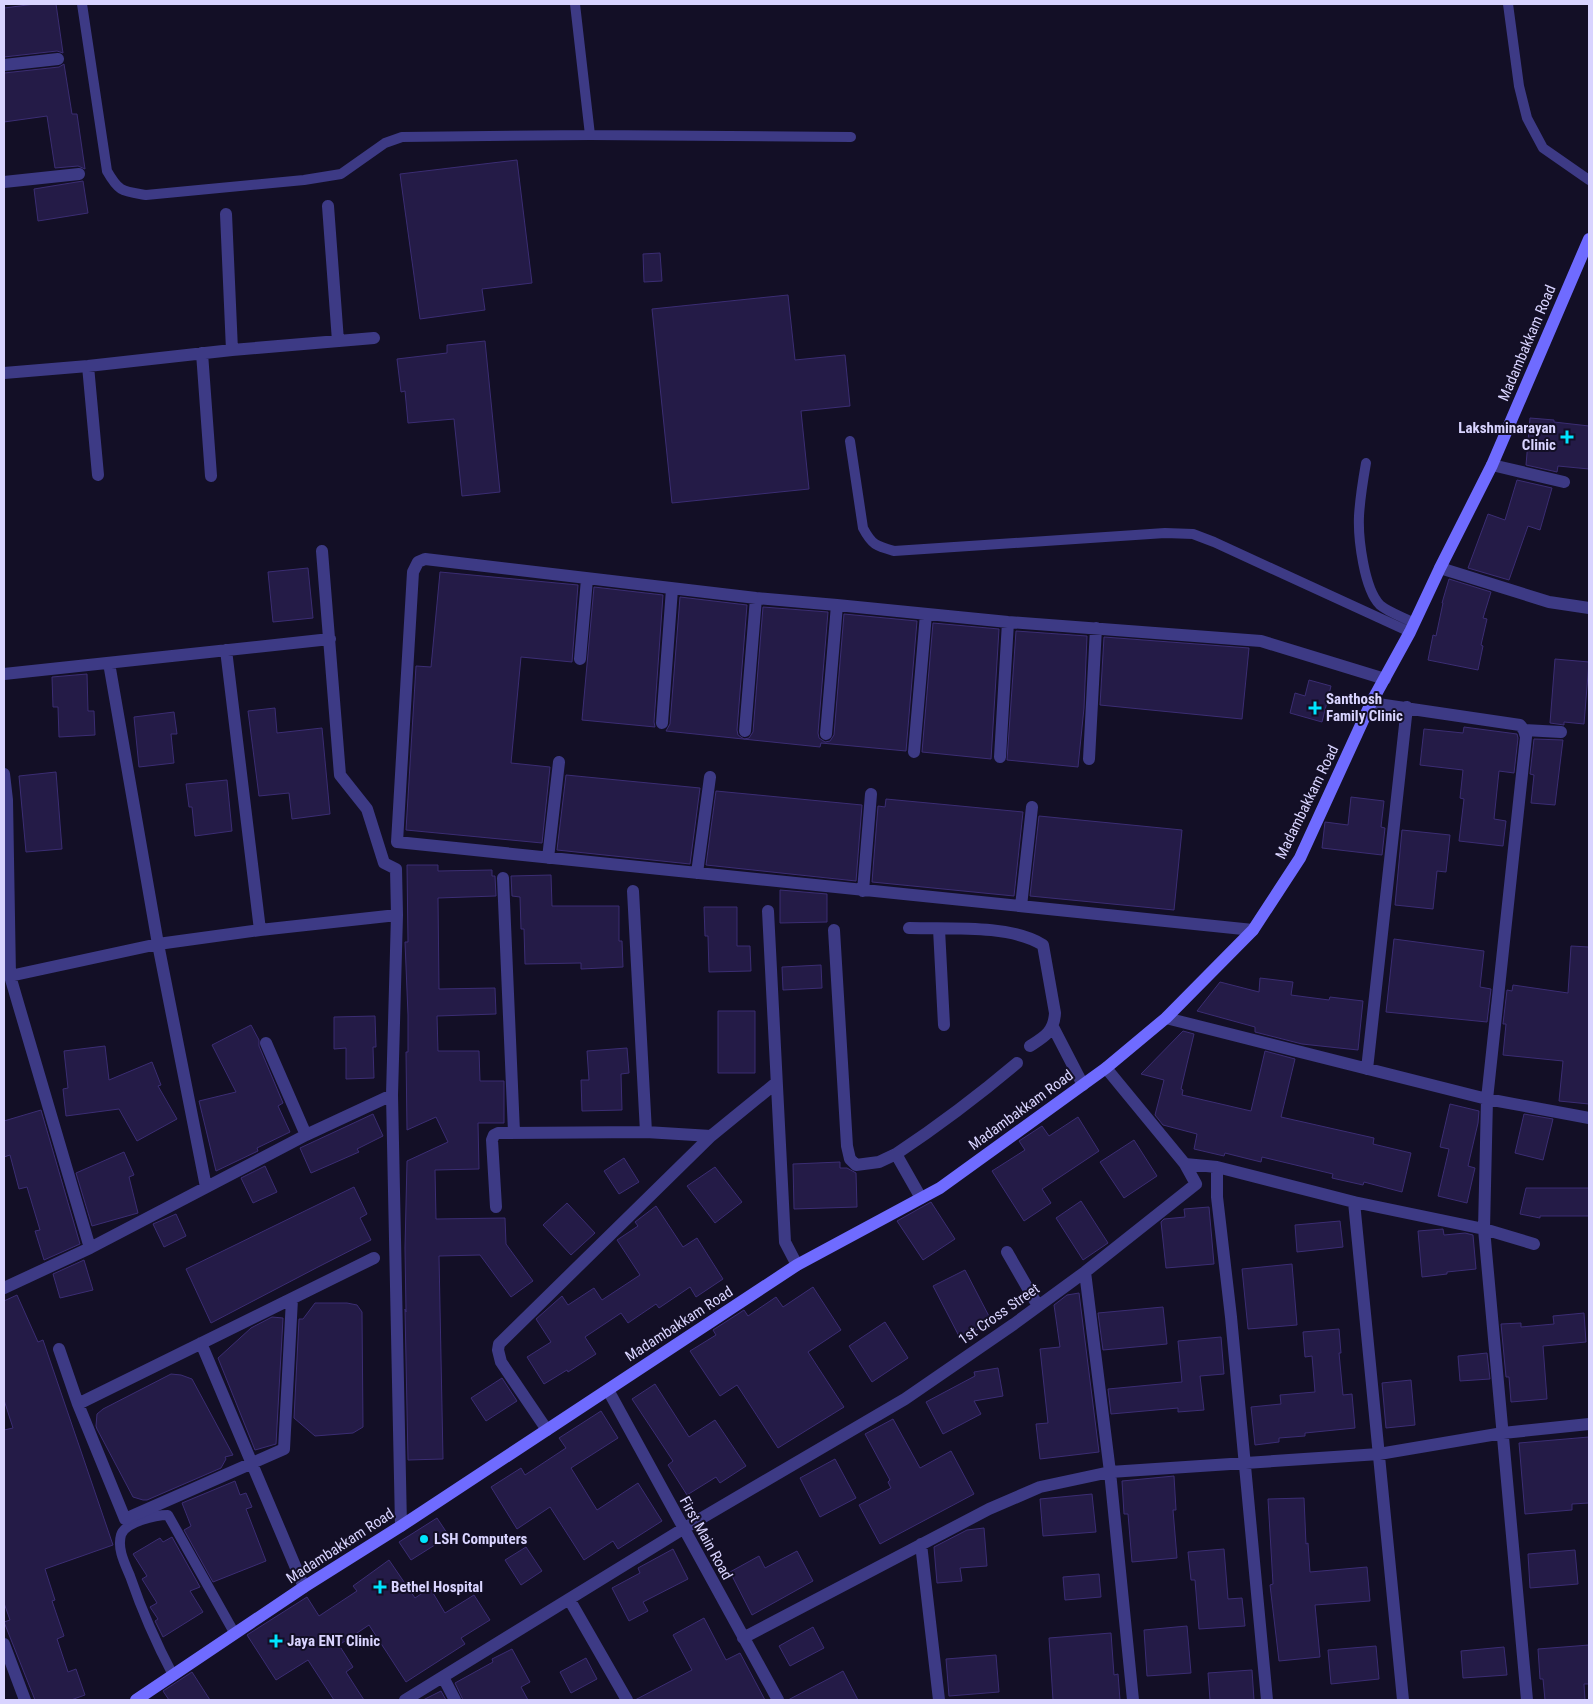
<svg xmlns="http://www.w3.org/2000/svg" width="1593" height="1704" viewBox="0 0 1593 1704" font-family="'Roboto Condensed',sans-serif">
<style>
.building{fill:#241b47;stroke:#3b2d73}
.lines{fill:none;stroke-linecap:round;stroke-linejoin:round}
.lane{stroke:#3d3a85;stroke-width:10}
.street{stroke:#3d3a85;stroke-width:12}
.secondary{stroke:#6f6bff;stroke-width:12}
.poi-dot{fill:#00e5ff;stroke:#130f26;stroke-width:2}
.labels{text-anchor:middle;stroke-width:4;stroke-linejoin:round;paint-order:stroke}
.street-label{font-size:15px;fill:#d9d4ff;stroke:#130f26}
.poi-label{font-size:15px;font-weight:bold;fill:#d9d4ff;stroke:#130f26;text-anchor:start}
</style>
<rect width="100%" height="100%" fill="#130f26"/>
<path class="building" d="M 35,4 L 56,4 L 63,53 L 57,51 L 4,57 L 4,8 Z
M 64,64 L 72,114 L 77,114 L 85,169 L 78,166 L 55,168 L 47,116 L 4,122 L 4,73 L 59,67 Z
M 517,160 L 532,283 L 482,289 L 485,310 L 420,319 L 400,174 Z
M 83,181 L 88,213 L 38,221 L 34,189 Z
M 660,253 L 662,281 L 644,282 L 643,254 Z
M 788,295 L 795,360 L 845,355 L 850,406 L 801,411 L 809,489 L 672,503 L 652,309 Z
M 485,341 L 500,492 L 462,496 L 454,419 L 408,423 L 405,391 L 401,392 L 397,359 L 447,353 L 447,345 Z
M 1530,418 L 1554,420 L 1554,422 L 1589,426 L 1589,469 L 1558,466 L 1557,472 L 1526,465 Z
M 1517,480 L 1552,488 L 1540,530 L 1528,526 L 1509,580 L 1468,568 L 1488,514 L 1505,520 Z
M 308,568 L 313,618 L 273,622 L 268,572 Z
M 440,572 L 578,585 L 572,662 L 521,657 L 511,763 L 550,767 L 542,843 L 406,830 L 416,666 L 431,667 Z
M 1449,579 L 1491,592 L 1483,618 L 1487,619 L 1481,645 L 1483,646 L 1478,670 L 1428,660 L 1433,635 L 1436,636 L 1443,603 L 1442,603 Z
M 594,587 L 663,595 L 654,722 L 655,727 L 582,720 Z
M 680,597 L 747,605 L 737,730 L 738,735 L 744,739 L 749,738 L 753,732 L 763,607 L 828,612 L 818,733 L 819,738 L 825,742 L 830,741 L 834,735 L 844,614 L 917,621 L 906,751 L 821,743 L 820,747 L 666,731 L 670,724 Z
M 933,623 L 999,629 L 991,759 L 922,752 Z
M 1016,631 L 1087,636 L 1084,708 L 1078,767 L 1007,760 Z
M 1104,637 L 1249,648 L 1242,719 L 1100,705 Z
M 1555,659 L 1589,662 L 1584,724 L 1564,722 L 1564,725 L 1550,723 Z
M 87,674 L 88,711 L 94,711 L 95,735 L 59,737 L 58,707 L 53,707 L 52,677 Z
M 1309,680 L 1331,686 L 1322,722 L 1290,713 L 1295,693 L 1305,696 Z
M 275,708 L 277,733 L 322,728 L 330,814 L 292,819 L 289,793 L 259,796 L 248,711 Z
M 174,712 L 177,734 L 171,734 L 174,763 L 139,767 L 134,717 Z
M 1464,727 L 1517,734 L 1518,738 L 1514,773 L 1499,771 L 1494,819 L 1506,821 L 1503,846 L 1459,841 L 1464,799 L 1460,798 L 1463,770 L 1420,765 L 1424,729 L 1463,733 Z
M 1534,739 L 1563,740 L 1555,805 L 1531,803 L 1534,775 L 1530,774 Z
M 56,772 L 62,849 L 26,852 L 19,776 Z
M 566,775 L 700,788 L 690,864 L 557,850 Z
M 227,780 L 232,831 L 195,836 L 192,807 L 189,807 L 186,784 Z
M 716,791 L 862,805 L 856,881 L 706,865 Z
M 1351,797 L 1384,801 L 1381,827 L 1385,828 L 1382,855 L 1322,848 L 1325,822 L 1348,825 Z
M 886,799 L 1023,812 L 1014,896 L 872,882 L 878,806 L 885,807 Z
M 1039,816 L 1182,830 L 1174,910 L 1030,896 Z
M 1402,830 L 1450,835 L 1446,872 L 1437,871 L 1433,909 L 1395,905 Z
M 407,865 L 438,865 L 438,871 L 492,870 L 492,876 L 495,876 L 496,896 L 438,898 L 439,989 L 495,988 L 496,1014 L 437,1016 L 438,1051 L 479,1051 L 480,1081 L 504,1081 L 504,1123 L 478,1123 L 479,1169 L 435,1170 L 436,1219 L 505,1218 L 506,1244 L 533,1281 L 511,1297 L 480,1255 L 439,1256 L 443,1459 L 408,1460 L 405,1309 L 406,1312 L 405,1248 L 407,1161 L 448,1142 L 436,1117 L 407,1130 L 406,1052 L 408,1052 L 408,1015 L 405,942 L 408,942 Z
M 551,875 L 552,906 L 619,906 L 619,941 L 622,941 L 623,967 L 581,969 L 581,963 L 525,964 L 524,929 L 521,929 L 520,897 L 512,896 L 511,876 Z
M 780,890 L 827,894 L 827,922 L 780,923 Z
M 704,907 L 737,907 L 737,946 L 750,946 L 751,971 L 709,972 L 708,936 L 705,936 Z
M 1394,939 L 1484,951 L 1480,987 L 1491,989 L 1487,1022 L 1386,1012 Z
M 1571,946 L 1589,947 L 1589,1104 L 1559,1101 L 1563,1061 L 1503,1055 L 1506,1024 L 1503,1024 L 1507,990 L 1512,991 L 1513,985 L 1568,993 Z
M 821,965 L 822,988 L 783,990 L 782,967 Z
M 1260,978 L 1293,982 L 1291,995 L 1329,1000 L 1330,997 L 1363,1001 L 1358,1050 L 1302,1044 L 1255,1032 L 1255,1027 L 1197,1011 L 1220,982 L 1259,992 Z
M 718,1011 L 755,1011 L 755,1073 L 718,1073 Z
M 375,1016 L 376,1047 L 373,1047 L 374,1078 L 346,1079 L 346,1048 L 334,1049 L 334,1017 Z
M 251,1025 L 259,1040 L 259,1046 L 283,1103 L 278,1106 L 290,1132 L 257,1148 L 258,1151 L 216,1171 L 199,1101 L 236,1092 L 212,1045 Z
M 1183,1031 L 1194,1034 L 1181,1089 L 1183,1090 L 1182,1095 L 1251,1111 L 1265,1051 L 1295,1059 L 1281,1117 L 1374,1138 L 1373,1144 L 1411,1153 L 1402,1192 L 1364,1182 L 1363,1185 L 1332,1178 L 1333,1174 L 1262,1157 L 1261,1162 L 1225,1153 L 1224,1156 L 1194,1149 L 1197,1134 L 1163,1125 L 1155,1115 L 1164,1080 L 1141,1074 Z
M 105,1046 L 109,1080 L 152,1062 L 161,1085 L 158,1086 L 177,1119 L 137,1141 L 119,1109 L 66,1116 L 63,1089 L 68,1088 L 64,1051 Z
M 627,1048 L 629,1073 L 621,1074 L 622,1110 L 582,1111 L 581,1080 L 589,1080 L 587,1051 Z
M 1450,1104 L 1479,1111 L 1478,1123 L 1468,1166 L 1475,1168 L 1467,1203 L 1438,1196 L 1449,1149 L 1440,1147 Z
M 41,1110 L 80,1244 L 44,1260 L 35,1231 L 40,1230 L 27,1187 L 19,1189 L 10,1155 L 4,1157 L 4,1121 Z
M 373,1114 L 383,1136 L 357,1149 L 359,1152 L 311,1173 L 300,1148 Z
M 1524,1114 L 1553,1119 L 1543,1160 L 1515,1153 Z
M 1078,1117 L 1099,1151 L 1042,1189 L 1051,1203 L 1024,1221 L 992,1171 L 1025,1150 L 1019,1141 L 1042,1126 L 1049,1136 Z
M 1134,1140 L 1157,1176 L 1124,1198 L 1100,1162 Z
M 124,1152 L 134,1175 L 129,1177 L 138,1213 L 92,1226 L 76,1173 Z
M 624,1158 L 639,1182 L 619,1194 L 604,1171 Z
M 840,1162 L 840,1168 L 847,1168 L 856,1173 L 857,1207 L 794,1209 L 793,1164 Z
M 265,1166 L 277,1192 L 253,1203 L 241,1178 Z
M 715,1167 L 742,1202 L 715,1223 L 687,1186 Z
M 354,1187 L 367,1214 L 360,1218 L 371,1240 L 318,1267 L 211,1323 L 186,1269 Z
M 1526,1188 L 1589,1188 L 1589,1216 L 1540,1216 L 1540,1218 L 1520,1214 Z
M 1081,1201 L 1108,1243 L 1083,1260 L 1056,1218 Z
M 931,1202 L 955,1239 L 923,1260 L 897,1221 Z
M 567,1203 L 595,1233 L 571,1255 L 543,1225 Z
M 656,1206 L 683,1247 L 697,1238 L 723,1279 L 696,1297 L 690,1287 L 659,1308 L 656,1304 L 628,1323 L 621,1313 L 585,1337 L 596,1354 L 568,1372 L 567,1370 L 544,1384 L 527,1357 L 551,1342 L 536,1319 L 562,1296 L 568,1305 L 594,1288 L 602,1300 L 640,1275 L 617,1240 L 638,1226 L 635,1222 Z
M 1209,1207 L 1214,1264 L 1166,1268 L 1161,1222 L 1164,1219 L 1185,1217 L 1184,1209 Z
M 176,1214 L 186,1236 L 164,1247 L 153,1224 Z
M 1340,1221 L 1343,1247 L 1297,1252 L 1295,1225 Z
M 1443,1229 L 1444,1235 L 1465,1233 L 1473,1235 L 1476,1269 L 1447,1272 L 1447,1274 L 1422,1277 L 1418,1231 Z
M 84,1260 L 93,1290 L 60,1298 L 53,1274 Z
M 1292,1264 L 1297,1325 L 1248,1329 L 1242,1269 Z
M 965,1270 L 992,1322 L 960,1338 L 933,1286 Z
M 813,1287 L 841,1330 L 808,1352 L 844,1407 L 778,1448 L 737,1385 L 720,1396 L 690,1351 L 716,1335 L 713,1330 L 744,1310 L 748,1316 L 776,1297 L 783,1307 Z
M 1079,1293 L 1099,1452 L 1040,1459 L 1036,1424 L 1048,1423 L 1040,1349 L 1060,1347 L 1054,1305 L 1067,1295 Z
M 17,1295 L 38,1342 L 43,1340 L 113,1545 L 45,1569 L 55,1600 L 52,1601 L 64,1636 L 57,1639 L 68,1672 L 76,1669 L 85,1695 L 71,1700 L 35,1700 L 4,1622 L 10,1620 L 4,1603 L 4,1430 L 13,1428 L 4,1400 L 4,1301 Z
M 315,1303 L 347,1303 L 357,1305 L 362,1312 L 363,1427 L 353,1433 L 315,1436 L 294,1418 L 299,1319 L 303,1319 Z
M 1163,1307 L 1167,1344 L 1103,1350 L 1098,1313 Z
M 1584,1313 L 1586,1342 L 1543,1346 L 1547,1399 L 1511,1402 L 1509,1377 L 1506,1377 L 1501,1324 L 1521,1323 L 1521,1327 L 1554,1324 L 1553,1316 Z
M 272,1317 L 283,1318 L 276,1444 L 255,1450 L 218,1358 L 251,1328 Z
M 885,1322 L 908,1358 L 872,1382 L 849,1346 Z
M 1339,1329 L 1341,1353 L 1339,1353 L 1343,1395 L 1352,1394 L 1355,1428 L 1305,1433 L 1305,1436 L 1279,1438 L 1279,1442 L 1255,1445 L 1251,1407 L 1281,1404 L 1280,1395 L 1315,1392 L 1312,1356 L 1305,1357 L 1303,1332 Z
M 1221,1337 L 1224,1374 L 1200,1376 L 1204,1410 L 1178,1412 L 1178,1408 L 1111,1414 L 1108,1389 L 1182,1382 L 1178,1341 Z
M 1487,1353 L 1490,1379 L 1460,1381 L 1458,1356 Z
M 998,1368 L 1003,1396 L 974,1401 L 981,1414 L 943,1434 L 926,1402 L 975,1376 L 974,1372 Z
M 171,1374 L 181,1375 L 192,1379 L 233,1455 L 225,1457 L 226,1459 L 221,1468 L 147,1500 L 143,1500 L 133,1497 L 97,1429 L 96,1426 L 97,1414 L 103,1409 Z
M 502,1378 L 517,1401 L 486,1421 L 471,1398 Z
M 1411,1380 L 1415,1425 L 1386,1428 L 1382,1383 Z
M 655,1384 L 689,1437 L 715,1420 L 746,1466 L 720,1483 L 716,1477 L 687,1495 L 668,1465 L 673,1461 L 632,1399 Z
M 601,1411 L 618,1438 L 571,1468 L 597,1510 L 638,1483 L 662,1521 L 618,1549 L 613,1541 L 584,1560 L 550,1507 L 517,1529 L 491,1487 L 521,1468 L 525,1475 L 566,1448 L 559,1438 Z
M 893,1419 L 920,1468 L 951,1451 L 974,1494 L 880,1544 L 859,1505 L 891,1488 L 888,1482 L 890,1480 L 865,1434 Z
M 1589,1437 L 1589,1503 L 1572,1504 L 1572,1510 L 1525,1514 L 1519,1443 Z
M 835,1459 L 856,1498 L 820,1517 L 800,1478 Z
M 1174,1476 L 1176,1510 L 1173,1510 L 1177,1558 L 1132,1562 L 1128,1514 L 1124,1514 L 1122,1481 Z
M 235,1481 L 240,1495 L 246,1493 L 252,1507 L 246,1509 L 266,1561 L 213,1582 L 184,1530 L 191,1526 L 182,1503 Z
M 1092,1494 L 1096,1532 L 1043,1536 L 1040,1499 Z
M 1304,1498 L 1306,1544 L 1308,1543 L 1310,1572 L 1367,1567 L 1370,1601 L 1315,1605 L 1320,1657 L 1279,1661 L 1270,1585 L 1273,1584 L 1268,1499 Z
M 437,1518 L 449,1536 L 411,1560 L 399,1542 Z
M 984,1528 L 987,1566 L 960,1568 L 962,1581 L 937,1583 L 934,1547 L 967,1530 Z
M 172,1537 L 200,1587 L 190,1591 L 203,1612 L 163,1637 L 155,1621 L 158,1619 L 150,1607 L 157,1603 L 142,1579 L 147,1576 L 133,1554 L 160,1538 L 163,1542 Z
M 526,1547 L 542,1571 L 521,1585 L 505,1560 Z
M 673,1549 L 688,1579 L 643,1602 L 648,1611 L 629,1621 L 612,1588 L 640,1573 L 638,1568 Z
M 1224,1549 L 1228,1599 L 1242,1598 L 1245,1626 L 1199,1629 L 1195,1580 L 1191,1580 L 1188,1552 Z
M 1575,1550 L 1578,1584 L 1530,1588 L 1528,1554 Z
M 797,1551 L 813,1581 L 752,1615 L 730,1572 L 759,1556 L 765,1568 Z
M 389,1560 L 415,1598 L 430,1588 L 445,1613 L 474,1595 L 490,1620 L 461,1638 L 465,1644 L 406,1682 L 369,1625 L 339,1645 L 353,1667 L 346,1672 L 364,1700 L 334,1700 L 308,1660 L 276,1680 L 247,1635 L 307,1597 L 319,1616 L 357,1591 L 353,1586 Z
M 1099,1574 L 1101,1597 L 1065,1600 L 1063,1577 Z
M 704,1618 L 726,1660 L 740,1653 L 765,1700 L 635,1700 L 692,1670 L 673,1635 Z
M 1187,1626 L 1191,1673 L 1147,1676 L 1144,1630 Z
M 813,1627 L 824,1648 L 790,1666 L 779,1646 Z
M 1111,1633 L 1114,1675 L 1118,1674 L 1120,1700 L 1053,1700 L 1049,1638 Z
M 1589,1645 L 1589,1684 L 1584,1684 L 1585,1700 L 1545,1700 L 1543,1679 L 1540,1679 L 1538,1649 Z
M 1376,1646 L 1379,1679 L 1331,1684 L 1328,1650 Z
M 1504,1647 L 1507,1675 L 1463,1678 L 1461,1651 Z
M 512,1649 L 530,1682 L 521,1687 L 528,1700 L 463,1700 L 455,1683 L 493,1662 L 492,1659 Z
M 996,1655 L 999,1692 L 949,1696 L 946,1659 Z
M 586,1658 L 597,1679 L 571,1693 L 560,1672 Z
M 1252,1670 L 1254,1700 L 1210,1700 L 1208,1673 Z
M 843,1671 L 858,1700 L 788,1700 L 832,1677 Z
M 192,1672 L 210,1700 L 169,1700 L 163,1691 Z
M 441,1691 L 446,1700 L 423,1700 Z"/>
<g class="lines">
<path class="lane" d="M 82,4 L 107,171 C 119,192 122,191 146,195 L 304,180 L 341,174 L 385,143 L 402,137 L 590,135 L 851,137
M 575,4 L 590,135
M 1508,4 L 1519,86 L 1527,118 L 1543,148 L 1589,180
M 850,441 L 863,528 C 872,545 876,546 894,551 L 1165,533 L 1193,534 L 1214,542 L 1410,632
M 1366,463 C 1363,480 1360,498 1359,516 C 1358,538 1364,589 1380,605 C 1388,612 1405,618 1414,623
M 173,1675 C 156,1643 142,1611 130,1576 C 125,1564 117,1549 121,1535 C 125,1522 156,1515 168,1515 L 235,1634"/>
<path class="street" d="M 4,65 L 58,59
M 4,182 L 79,174
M 328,206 L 338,341
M 226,214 L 232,350
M 202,353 L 211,476
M 88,366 L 98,475
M 4,373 L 88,366 L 232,350 L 374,338
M 1492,465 L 1564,482
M 1440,568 L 1549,602 L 1589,608
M 226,650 L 260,930
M 580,659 L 587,579
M 109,663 L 158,944 L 206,1187
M 4,674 L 330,639
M 1371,703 L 1520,725 L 1524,730 L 1526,737 L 1487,1099 L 1484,1229 L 1534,1244
M 662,723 L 672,589
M 1524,730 L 1561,732
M 745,731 L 756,598
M 826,734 L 837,605
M 914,752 L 926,614
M 1000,757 L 1008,622
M 1089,759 L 1096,628
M 4,774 L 7,800 L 10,976 L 90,1248
M 548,858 L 559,762
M 697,873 L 710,777
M 503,878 L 514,1132
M 633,891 L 646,1132
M 863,891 L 871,794
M 1021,906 L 1032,807
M 768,911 L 785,1242 L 797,1265
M 397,915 L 392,1095 L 401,1526
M 909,928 C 947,929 1010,924 1043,945 L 1055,1013 C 1054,1032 1044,1037 1030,1046
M 939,929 L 944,1025
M 834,930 L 847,1146 L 850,1159 L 856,1165 L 879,1162 L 896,1154 L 921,1198
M 1253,930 L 397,842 L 413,572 L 418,562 L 425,559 L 756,598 L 837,605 L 1008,622 L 1261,641 L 1385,679
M 10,976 L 158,944 L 260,930 L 397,915 L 396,869 L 384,863 L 367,809 L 340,775 L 322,551
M 1166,1018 L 1487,1099 L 1589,1118
M 1053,1027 L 1083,1085
M 266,1043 L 306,1135
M 1367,1069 L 1407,707
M 896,1154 C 938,1126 978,1096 1017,1063
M 1185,1164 L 1217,1167 L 1354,1202 L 1484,1229 L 1527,1700
M 1217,1167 L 1217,1197 L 1231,1317 L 1267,1700
M 1354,1202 L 1403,1700
M 496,1207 L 492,1140 L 494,1135 L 498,1133 L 646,1132 L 711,1136
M 1007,1252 L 1038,1306
M 1085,1272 L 1110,1472 L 1133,1700
M 4,1288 L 90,1248 L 306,1135 L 392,1095
M 292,1299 L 284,1449 L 125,1519 L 78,1404 L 374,1258
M 201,1343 L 304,1587
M 59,1349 L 78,1404
M 608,1390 L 778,1700
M 547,1430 L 501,1362 L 498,1350 L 499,1344 L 711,1136 L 776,1083
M 921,1544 L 939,1700
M 569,1599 L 627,1700
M 743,1638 L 989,1509 L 1040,1487 L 1110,1472 L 1379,1454 L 1503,1433 L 1589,1424
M 4,1644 L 25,1700
M 443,1677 L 455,1700
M 405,1700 L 683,1529 L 905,1399 L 1014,1324 L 1085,1272 L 1196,1184 L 1185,1164 L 1106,1068"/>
<path class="secondary" d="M 136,1700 L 304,1587 L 401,1526 L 797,1265 L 940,1188 L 1106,1068 L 1166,1018 L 1253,930 L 1300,858 L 1371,703 L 1410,632 L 1440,568 L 1492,465 L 1589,239"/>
</g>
<g class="poi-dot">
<path d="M1564.5 429.5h5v5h5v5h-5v5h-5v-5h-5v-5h5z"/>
<path d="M1312.5 700.5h5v5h5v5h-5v5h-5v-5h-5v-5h5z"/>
<circle cx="424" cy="1539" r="5"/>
<path d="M377.5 1579.5h5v5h5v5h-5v5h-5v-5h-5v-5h5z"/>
<path d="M273.5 1633.5h5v5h5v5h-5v5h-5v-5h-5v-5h5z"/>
</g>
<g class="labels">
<g class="street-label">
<text transform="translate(1527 343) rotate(-67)" y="5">Madambakkam Road</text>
<text transform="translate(1307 802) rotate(-64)" y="5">Madambakkam Road</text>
<text transform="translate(1021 1110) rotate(-36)" y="5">Madambakkam Road</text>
<text transform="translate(999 1314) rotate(-35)" y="5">1st Cross Street</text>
<text transform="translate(679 1324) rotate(-33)" y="5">Madambakkam Road</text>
<text transform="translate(706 1538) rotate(61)" y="5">First Main Road</text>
<text transform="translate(340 1546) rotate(-33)" y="5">Madambakkam Road</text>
</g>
<g class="poi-label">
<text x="1556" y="433" text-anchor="end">Lakshminarayan<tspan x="1556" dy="17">Clinic</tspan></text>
<text x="1326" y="704">Santhosh<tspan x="1326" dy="17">Family Clinic</tspan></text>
<text x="434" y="1544">LSH Computers</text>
<text x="391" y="1592">Bethel Hospital</text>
<text x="287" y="1646">Jaya ENT Clinic</text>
</g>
</g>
<rect width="1593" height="1704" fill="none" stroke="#d9d4ff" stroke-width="10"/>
</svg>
